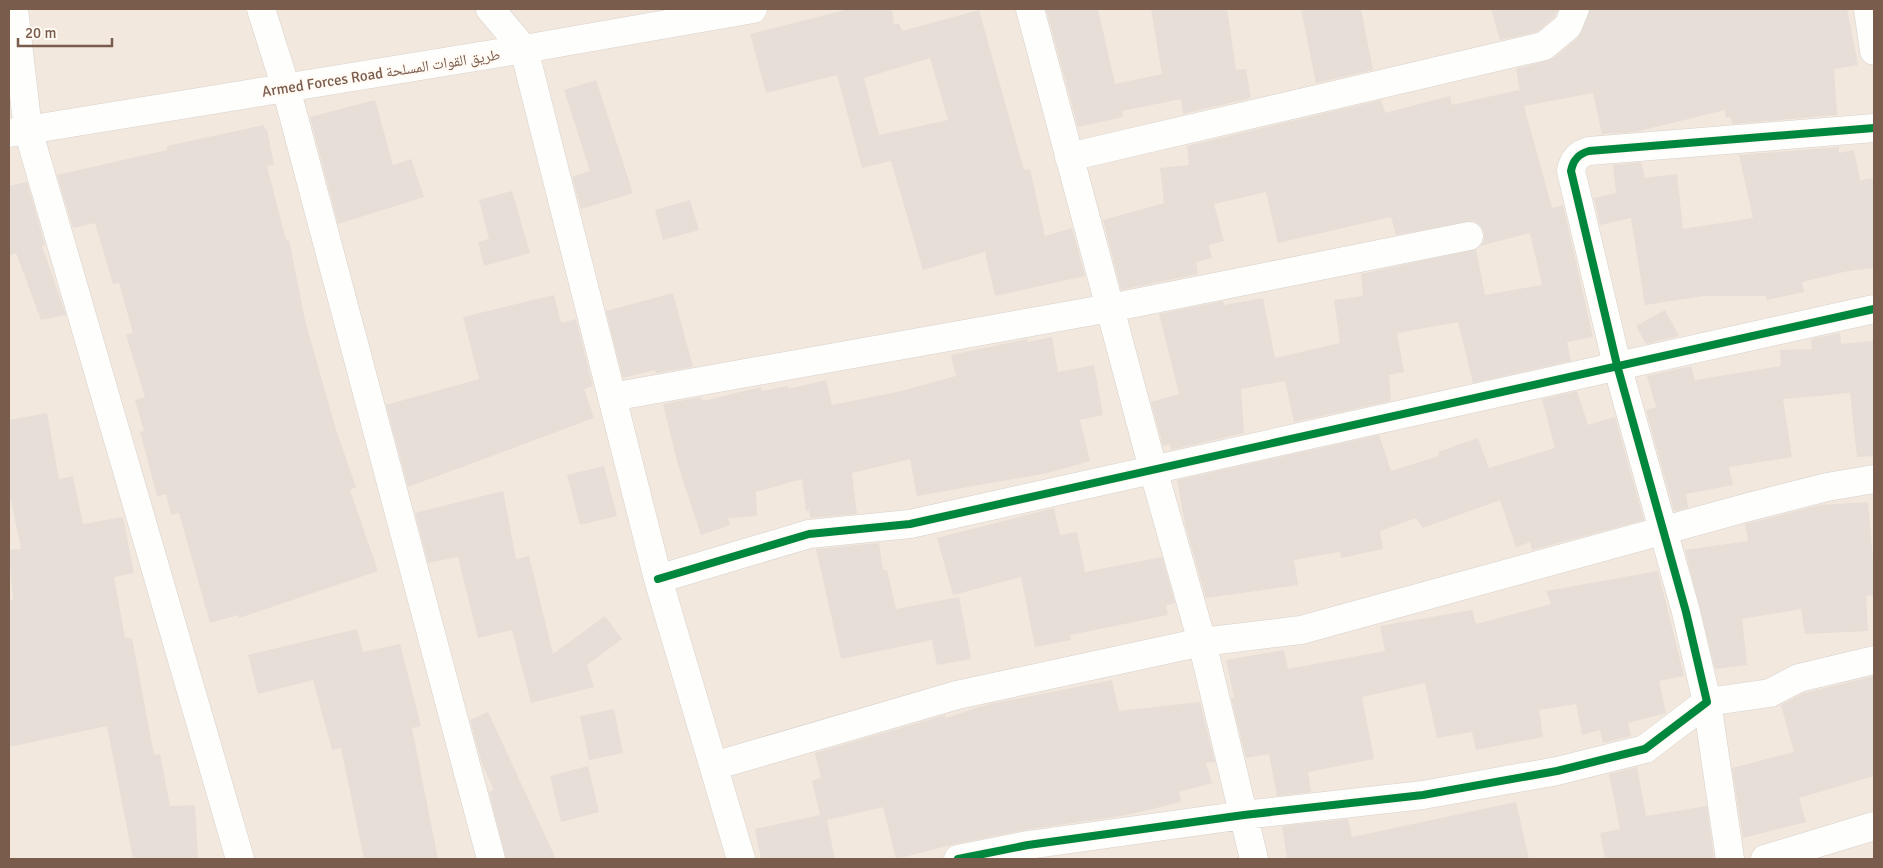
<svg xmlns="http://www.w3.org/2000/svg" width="1883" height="868" viewBox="0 0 1883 868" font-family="Signika,'Noto Naskh Arabic',sans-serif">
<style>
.residential{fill:#f2e8de}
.building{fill:#e6ded7;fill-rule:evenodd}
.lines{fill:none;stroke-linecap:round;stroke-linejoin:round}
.street-casing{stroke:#d7d1cb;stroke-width:29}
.secondary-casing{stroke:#d9d2cb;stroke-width:29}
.street{stroke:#fefefd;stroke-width:28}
.secondary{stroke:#fefefd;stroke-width:28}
.cycleway-casing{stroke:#fffaf3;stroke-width:11}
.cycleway{stroke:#00873e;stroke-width:8}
.labels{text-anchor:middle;stroke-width:4.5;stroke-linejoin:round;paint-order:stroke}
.street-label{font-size:15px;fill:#7a5c4d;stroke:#fffaf3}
</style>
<rect width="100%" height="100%" fill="#f9f5f0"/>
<path class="residential" d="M 9,9 L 1874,9 L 1874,859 L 9,859 Z"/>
<path class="building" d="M 849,9 L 892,9 L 894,25 L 899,23 L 902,31 L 979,10 L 1024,170 L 1030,169 L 1045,236 L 1072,228 L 1085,276 L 995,296 L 985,252 L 923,270 L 891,161 L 862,168 L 837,75 L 766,93 L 750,34 ZM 930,58 L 948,120 L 879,135 L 864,78 Z
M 1046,9 L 1098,9 L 1115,84 L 1162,74 L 1151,9 L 1227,9 L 1236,70 L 1246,69 L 1251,98 L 1183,114 L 1181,99 L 1122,111 L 1123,117 L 1078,127 Z
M 1301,9 L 1361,9 L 1373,70 L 1316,83 Z
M 1491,9 L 1558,9 L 1555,16 L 1537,32 L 1500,40 Z
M 1590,9 L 1847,9 L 1858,65 L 1834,69 L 1837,115 L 1732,124 L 1731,117 L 1726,118 L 1725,110 L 1635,132 L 1602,134 L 1593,93 L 1524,106 L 1552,208 L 1563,205 L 1593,337 L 1567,342 L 1571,361 L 1473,383 L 1458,322 L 1397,333 L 1404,372 L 1389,375 L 1391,401 L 1294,422 L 1285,381 L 1241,389 L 1244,433 L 1171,450 L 1170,444 L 1163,446 L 1151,402 L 1179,394 L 1159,314 L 1223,301 L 1224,305 L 1263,298 L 1275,358 L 1340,343 L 1334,300 L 1363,296 L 1361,274 L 1476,249 L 1485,295 L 1542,285 L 1530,233 L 1480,246 L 1484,241 L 1484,232 L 1480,225 L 1474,221 L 1396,235 L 1391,217 L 1278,243 L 1266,192 L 1214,204 L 1224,241 L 1209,245 L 1212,258 L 1196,262 L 1198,274 L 1121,290 L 1103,220 L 1164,203 L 1160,168 L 1189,165 L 1187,146 L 1381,100 L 1385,113 L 1450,96 L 1452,105 L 1519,90 L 1521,97 L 1516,69 L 1554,58 L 1578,38 Z
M 596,80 L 633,193 L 581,209 L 572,177 L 590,171 L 564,90 Z
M 375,100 L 393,165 L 411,159 L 424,197 L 338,224 L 310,117 Z
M 264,125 L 265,129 L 267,129 L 274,165 L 267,166 L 286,240 L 289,240 L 305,320 L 336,430 L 356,487 L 350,490 L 378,571 L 239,618 L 238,615 L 210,623 L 179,513 L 171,515 L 166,494 L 157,496 L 140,432 L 144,431 L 135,400 L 145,397 L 126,335 L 133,333 L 119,283 L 113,284 L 95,223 L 73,228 L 57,175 L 167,150 L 167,146 Z
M 1839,147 L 1839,153 L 1854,150 L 1860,180 L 1874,178 L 1874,268 L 1848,271 L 1802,282 L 1804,292 L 1767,300 L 1766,296 L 1704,296 L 1645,305 L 1631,218 L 1600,225 L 1594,198 L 1616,193 L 1613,165 L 1641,162 L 1645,178 L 1677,174 L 1683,229 L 1753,218 L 1739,155 Z
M 27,182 L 45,245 L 42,246 L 66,315 L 41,320 L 16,253 L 9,256 L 9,186 Z
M 512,191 L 530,253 L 484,266 L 478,242 L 489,239 L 479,200 Z
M 690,200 L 699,230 L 663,240 L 655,210 Z
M 673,293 L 693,367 L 656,373 L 655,370 L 623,378 L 606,311 Z
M 554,295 L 561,323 L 576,319 L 593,386 L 584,389 L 594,418 L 408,487 L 386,405 L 479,379 L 463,317 Z
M 1665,310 L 1679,336 L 1646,344 L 1636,326 Z
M 1840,333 L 1841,344 L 1873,341 L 1874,456 L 1857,457 L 1850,393 L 1783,399 L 1792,457 L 1729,467 L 1733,485 L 1686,494 L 1688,508 L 1674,511 L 1646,410 L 1656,407 L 1647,376 L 1691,366 L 1695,380 L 1781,366 L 1780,350 L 1812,349 L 1811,339 Z
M 1052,337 L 1058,372 L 1094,365 L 1103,415 L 1080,420 L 1090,461 L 1048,473 L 917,496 L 910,459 L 852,473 L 857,514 L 810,518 L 809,510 L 806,511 L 802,479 L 756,492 L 757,516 L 728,518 L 730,525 L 701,535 L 678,465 L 663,404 L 701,397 L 703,401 L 761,387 L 762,391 L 788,386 L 788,389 L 826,380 L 832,405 L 897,392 L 956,376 L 951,355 L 1027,339 L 1028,342 Z
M 1577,391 L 1588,425 L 1615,417 L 1644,520 L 1532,550 L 1530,542 L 1516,547 L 1500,500 L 1423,528 L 1416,518 L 1380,531 L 1383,549 L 1341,558 L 1340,552 L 1294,560 L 1298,585 L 1206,598 L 1185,524 L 1177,480 L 1379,435 L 1391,471 L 1439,456 L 1438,452 L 1478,438 L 1489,468 L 1555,448 L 1542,399 Z
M 47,413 L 59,479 L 73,476 L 83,524 L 123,517 L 134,573 L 114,577 L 125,638 L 132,638 L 154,755 L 160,754 L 170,806 L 195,805 L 198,859 L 133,859 L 107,726 L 9,747 L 9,601 L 13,600 L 9,550 L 21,549 L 9,491 L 9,420 Z
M 604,466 L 617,516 L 580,525 L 567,475 Z
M 503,491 L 516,559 L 529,556 L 553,654 L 605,616 L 622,639 L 587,665 L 594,687 L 531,703 L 512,630 L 478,638 L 458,557 L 428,563 L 415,513 Z
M 1868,502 L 1874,571 L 1874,595 L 1866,596 L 1868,631 L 1805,634 L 1801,609 L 1742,619 L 1747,665 L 1715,669 L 1685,550 L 1748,541 L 1745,524 L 1749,523 L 1820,505 Z
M 1054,508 L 1060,535 L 1077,532 L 1085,572 L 1162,557 L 1175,603 L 1166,605 L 1168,615 L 1070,635 L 1071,640 L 1035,647 L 1021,577 L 953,595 L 937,538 Z
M 879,543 L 883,570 L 887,570 L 896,609 L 959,597 L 971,659 L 937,665 L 932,640 L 841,659 L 816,549 Z
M 1658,571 L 1684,676 L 1659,681 L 1666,713 L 1628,723 L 1631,736 L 1603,743 L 1600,730 L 1582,735 L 1576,704 L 1539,710 L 1543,737 L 1476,750 L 1472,732 L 1437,738 L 1425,683 L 1362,697 L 1374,759 L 1308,772 L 1311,792 L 1277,796 L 1269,754 L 1246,758 L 1231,698 L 1234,698 L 1226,660 L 1284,650 L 1288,669 L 1385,651 L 1380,626 L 1472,610 L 1476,624 L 1551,604 L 1546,591 Z
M 357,629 L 363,652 L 400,644 L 421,726 L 412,728 L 438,859 L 364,859 L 341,748 L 332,750 L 313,680 L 258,694 L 248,655 Z
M 1874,676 L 1874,776 L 1799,798 L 1806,822 L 1743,838 L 1732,768 L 1794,752 L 1781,705 L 1804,693 Z
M 1112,680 L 1119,711 L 1200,702 L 1215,762 L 1206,763 L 1212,783 L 1179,792 L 1181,802 L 1127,815 L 1025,830 L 955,844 L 896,859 L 883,807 L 827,820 L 835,859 L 761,859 L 755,829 L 820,815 L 812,781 L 821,778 L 815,753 L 945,715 L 946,718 L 985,705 Z
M 614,709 L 623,753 L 589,760 L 580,716 Z
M 488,712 L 525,792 L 556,859 L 506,859 L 489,792 L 494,790 L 482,764 L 470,720 Z
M 588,766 L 599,812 L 561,822 L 550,776 Z
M 1637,767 L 1646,816 L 1707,806 L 1714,859 L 1605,859 L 1600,833 L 1620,829 L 1609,774 Z
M 1516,802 L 1529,859 L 1287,859 L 1282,826 L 1348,819 L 1352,837 Z"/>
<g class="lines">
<g class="street-casing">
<path id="street" d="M 14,9 L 28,130 L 240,859
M 261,9 L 286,88 L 491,859
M 490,9 L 524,49 L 658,579 L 741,859
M 1030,9 L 1153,469 L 1202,642 L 1254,859
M 1868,9 L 1874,51
M 1069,157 L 1544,46 L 1568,26 L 1575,9
M 612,397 L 1110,308 L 1469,236
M 658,579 L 809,534 L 910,524 L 1874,309
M 714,766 L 957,695 L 1202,642 L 1301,630 L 1745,508 L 1827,487 L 1874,479
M 958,859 L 1028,845 L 1244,815 L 1423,795 L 1557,771 L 1645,749 L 1707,702 L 1686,612 L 1617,365 L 1571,171 C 1573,160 1578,154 1589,151 L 1874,128
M 1730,859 L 1707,702 L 1770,693 L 1799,678 L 1874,660
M 1765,859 L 1874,826"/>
</g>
<g class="secondary-casing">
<path id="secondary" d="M 9,133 L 524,49 L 753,9"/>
</g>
<use href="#street" class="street"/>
<use href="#secondary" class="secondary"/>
<g class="cycleway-casing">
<path id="cycleway" d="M 658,579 L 809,534 L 910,524 L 1874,309
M 958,859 L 1028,845 L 1244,815 L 1423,795 L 1557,771 L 1645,749 L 1707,702 L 1686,612 L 1617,365 L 1571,171 C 1573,160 1578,154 1589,151 L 1874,128"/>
</g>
<use href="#cycleway" class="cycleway"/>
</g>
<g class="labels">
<g class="street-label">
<text transform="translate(381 73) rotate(-9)" y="5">Armed Forces Road طريق القوات المسلحة</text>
</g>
</g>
<rect width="1883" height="868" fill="none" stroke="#7a5c4d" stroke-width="20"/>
<path d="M18 38v8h94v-8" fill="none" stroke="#7a5c4d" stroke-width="2.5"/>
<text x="25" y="38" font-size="15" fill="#7a5c4d" stroke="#fffaf3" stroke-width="4" paint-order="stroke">20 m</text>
</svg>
